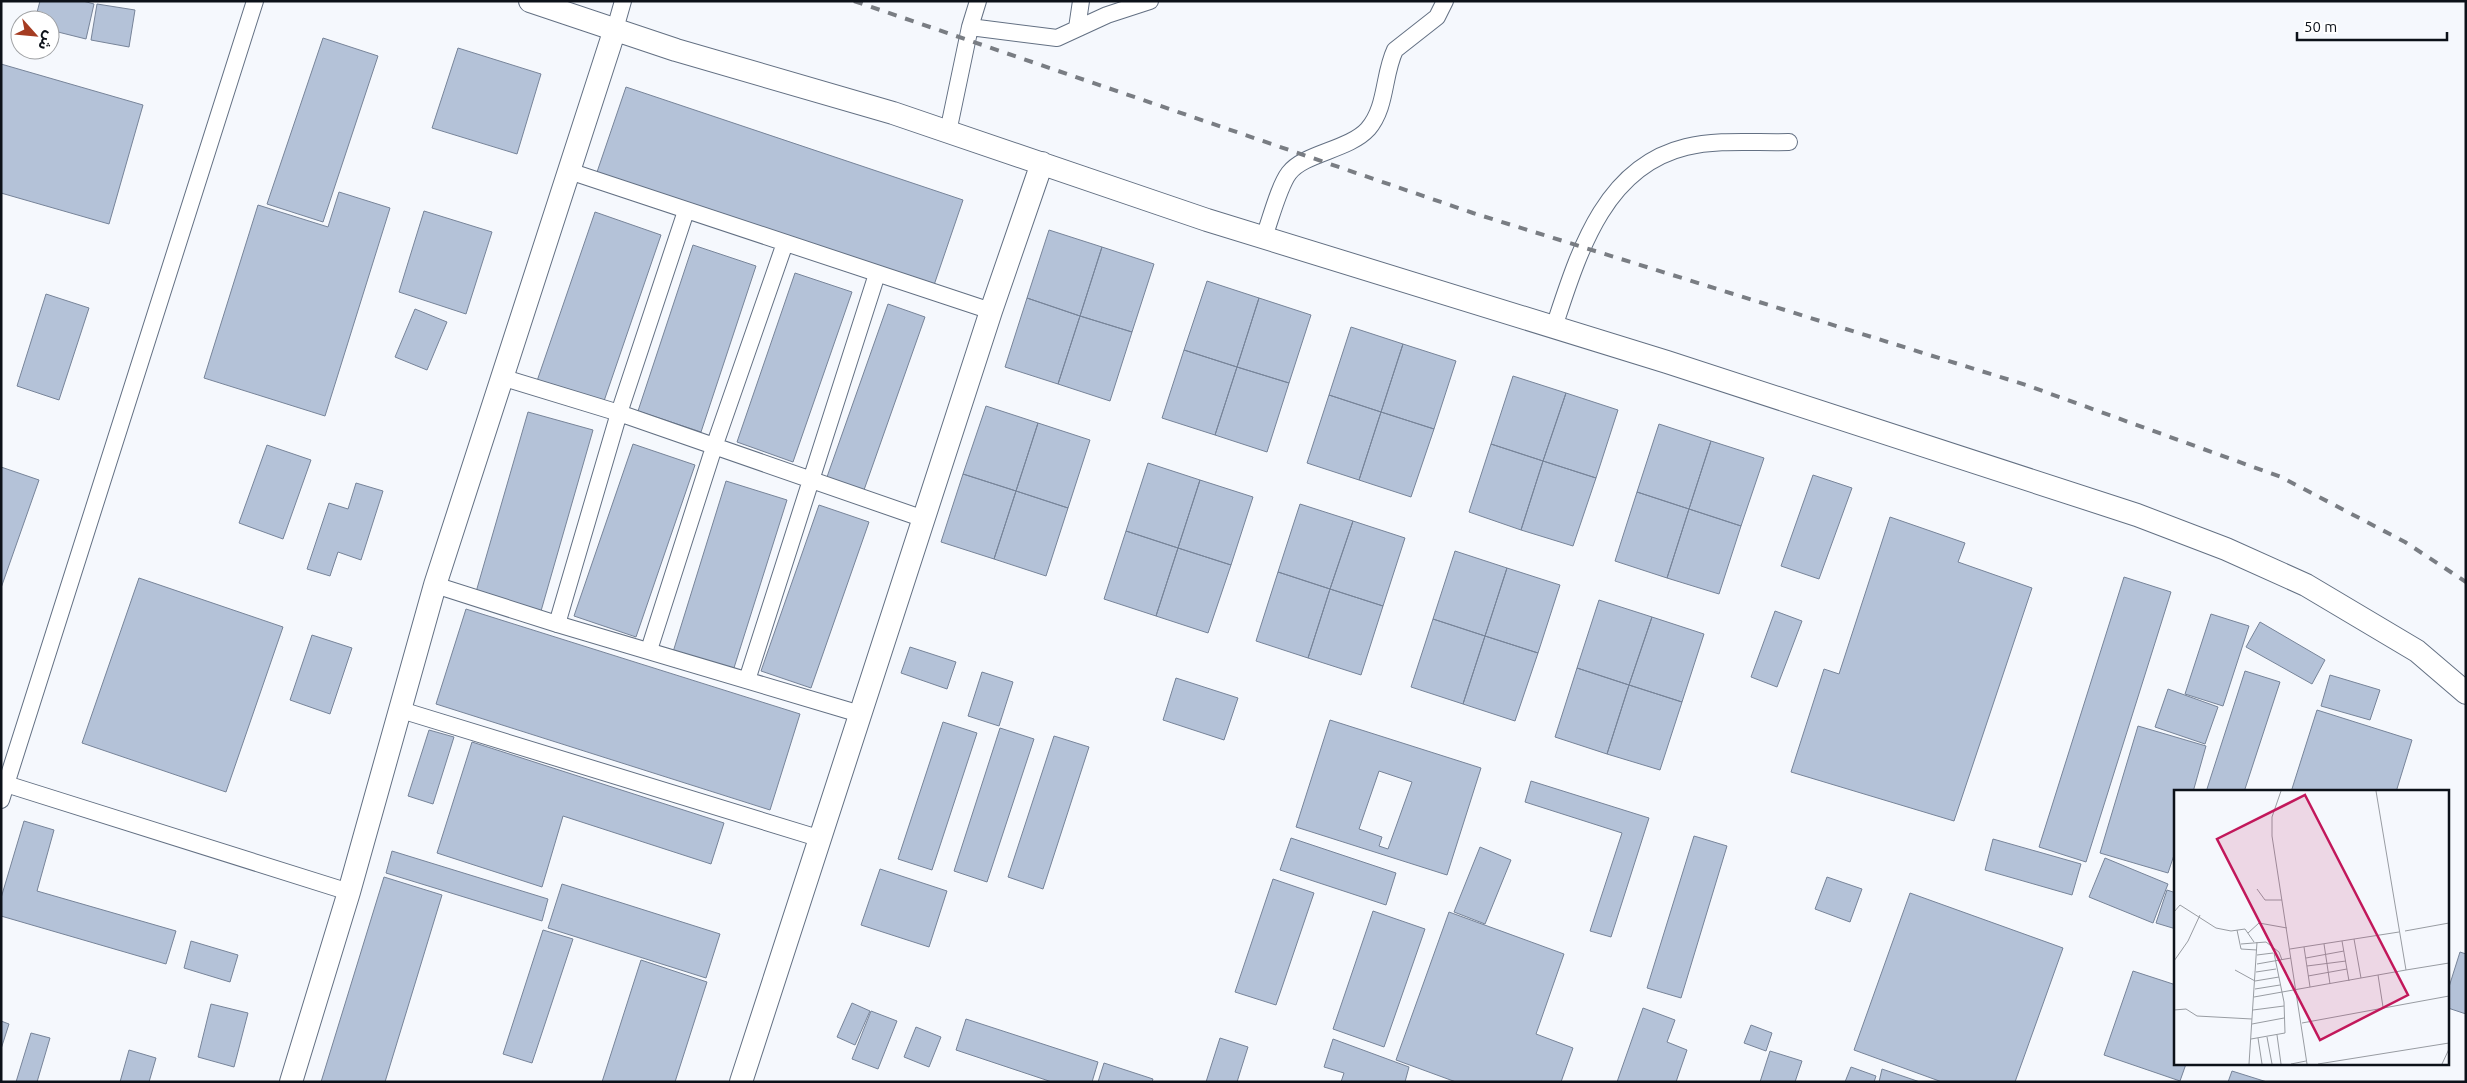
<svg xmlns="http://www.w3.org/2000/svg" width="2467" height="1083" viewBox="0 0 2467 1083" font-family="Ubuntu,'Noto Sans Arabic',sans-serif">
<style>
.building{fill:#b4c2d8;stroke:#778499;fill-rule:evenodd}
.lines{fill:none;stroke-linecap:round;stroke-linejoin:round}
.street-casing{stroke:#637083;stroke-width:18}
.secondary-casing{stroke:#637083;stroke-width:24}
.street{stroke:#fff;stroke-width:16}
.secondary{stroke:#fff;stroke-width:22}
.rail{stroke:#797d83;stroke-width:4;stroke-dasharray:9 9;stroke-linecap:butt}
.inset-road{fill:none;stroke:#989ca2;stroke-width:1}
.view{fill:#c2185b;fill-opacity:0.15;stroke:#c2185b;stroke-width:2.5}
.inset-edge{fill:none;stroke:#0c1119;stroke-width:2.5}
</style>
<rect width="100%" height="100%" fill="#f5f8fd"/>
<path class="building" d="M 40,1 L 83,1 L 94,4 L 86,39 L 50,30 L 50,20 L 35,20 Z
M 97,4 L 135,10 L 129,47 L 91,40 Z
M 323,38 L 378,56 L 323,222 L 267,204 Z
M 458,48 L 541,74 L 517,154 L 432,128 Z
M 1,64 L 143,105 L 109,224 L 1,193 Z
M 626,87 L 963,200 L 932,291 L 595,178 Z
M 339,192 L 390,208 L 325,416 L 204,378 L 258,205 L 328,227 Z
M 424,211 L 492,232 L 466,314 L 399,292 Z
M 595,212 L 661,235 L 603,404 L 537,381 Z
M 1049,230 L 1102,247 L 1080,316 L 1027,298 Z
M 693,245 L 756,266 L 701,432 L 638,411 Z
M 1102,247 L 1154,264 L 1132,332 L 1080,316 Z
M 795,273 L 852,292 L 793,462 L 737,442 Z
M 1207,281 L 1259,298 L 1237,367 L 1184,350 Z
M 46,294 L 89,308 L 59,400 L 17,386 Z
M 1027,298 L 1080,316 L 1058,384 L 1005,367 Z
M 1259,298 L 1311,315 L 1289,383 L 1237,367 Z
M 888,304 L 925,317 L 864,490 L 827,477 Z
M 415,309 L 447,322 L 427,370 L 395,357 Z
M 1080,316 L 1132,332 L 1110,401 L 1058,384 Z
M 1351,327 L 1403,344 L 1381,412 L 1329,395 Z
M 1403,344 L 1456,361 L 1434,429 L 1381,412 Z
M 1184,350 L 1237,367 L 1215,435 L 1162,418 Z
M 1237,367 L 1289,383 L 1267,452 L 1215,435 Z
M 1513,376 L 1566,393 L 1543,461 L 1491,444 Z
M 1566,393 L 1618,410 L 1596,478 L 1543,461 Z
M 1329,395 L 1381,412 L 1359,480 L 1307,463 Z
M 986,406 L 1038,423 L 1016,491 L 963,474 Z
M 528,412 L 593,430 L 541,611 L 476,592 Z
M 1381,412 L 1434,429 L 1411,497 L 1359,480 Z
M 1038,423 L 1090,440 L 1068,508 L 1016,491 Z
M 1659,424 L 1711,441 L 1689,509 L 1637,492 Z
M 1711,441 L 1764,458 L 1741,526 L 1689,509 Z
M 633,444 L 695,465 L 636,637 L 574,616 Z
M 1491,444 L 1543,461 L 1521,530 L 1469,512 Z
M 267,445 L 311,460 L 283,539 L 239,523 Z
M 1543,461 L 1596,478 L 1573,546 L 1521,530 Z
M 1148,463 L 1200,480 L 1178,548 L 1126,531 Z
M 1,467 L 39,480 L 1,588 Z
M 963,474 L 1016,491 L 994,559 L 941,542 Z
M 1813,475 L 1852,488 L 1819,579 L 1781,566 Z
M 1200,480 L 1253,497 L 1231,565 L 1178,548 Z
M 726,481 L 787,500 L 733,671 L 673,652 Z
M 356,483 L 383,491 L 361,560 L 338,552 L 330,576 L 307,569 L 329,503 L 348,509 Z
M 1016,491 L 1068,508 L 1046,576 L 994,559 Z
M 1637,492 L 1689,509 L 1667,578 L 1615,561 Z
M 1300,504 L 1353,521 L 1330,589 L 1278,572 Z
M 819,505 L 869,522 L 811,688 L 761,671 Z
M 1689,509 L 1741,526 L 1719,594 L 1667,578 Z
M 1890,517 L 1965,543 L 1958,562 L 2032,588 L 1954,821 L 1791,772 L 1824,669 L 1839,674 Z
M 1353,521 L 1405,538 L 1383,606 L 1330,589 Z
M 1126,531 L 1178,548 L 1156,616 L 1104,599 Z
M 1178,548 L 1231,565 L 1208,633 L 1156,616 Z
M 1455,551 L 1507,568 L 1485,636 L 1433,619 Z
M 1507,568 L 1560,585 L 1538,653 L 1485,636 Z
M 1278,572 L 1330,589 L 1308,658 L 1256,641 Z
M 2124,577 L 2171,592 L 2086,862 L 2039,847 Z
M 139,578 L 283,627 L 226,792 L 82,743 Z
M 1330,589 L 1383,606 L 1361,675 L 1308,658 Z
M 1599,600 L 1652,617 L 1629,685 L 1577,668 Z
M 466,609 L 800,714 L 770,810 L 436,704 Z
M 1775,611 L 1802,621 L 1777,687 L 1751,677 Z
M 2211,614 L 2249,626 L 2223,706 L 2185,694 Z
M 1652,617 L 1704,634 L 1682,702 L 1629,685 Z
M 1433,619 L 1485,636 L 1463,704 L 1411,687 Z
M 2260,622 L 2325,660 L 2312,684 L 2246,647 Z
M 312,635 L 352,648 L 330,714 L 290,700 Z
M 1485,636 L 1538,653 L 1515,721 L 1463,704 Z
M 910,647 L 956,662 L 947,689 L 901,673 Z
M 1577,668 L 1629,685 L 1607,754 L 1555,737 Z
M 2245,671 L 2280,682 L 2244,792 L 2206,792 Z
M 982,672 L 1013,682 L 999,726 L 968,716 Z
M 2330,675 L 2380,690 L 2370,720 L 2321,706 Z
M 1176,678 L 1238,698 L 1224,740 L 1163,720 Z
M 1629,685 L 1682,702 L 1660,770 L 1607,754 Z
M 2168,689 L 2218,707 L 2205,744 L 2155,727 Z
M 2317,710 L 2412,740 L 2396,792 L 2291,792 Z
M 1330,720 L 1481,768 L 1447,875 L 1296,827 ZM 1379,771 L 1412,782 L 1388,849 L 1379,846 L 1382,837 L 1359,829 Z
M 943,722 L 977,733 L 932,870 L 898,859 Z
M 2138,726 L 2206,746 L 2193,792 L 2176,792 L 2176,849 L 2168,873 L 2100,853 Z
M 1000,728 L 1034,739 L 987,882 L 954,871 Z
M 429,730 L 454,737 L 433,804 L 408,796 Z
M 1054,736 L 1089,747 L 1043,889 L 1008,877 Z
M 472,742 L 724,823 L 711,864 L 563,816 L 542,887 L 437,853 Z
M 1531,781 L 1649,818 L 1611,937 L 1590,931 L 1622,833 L 1525,802 Z
M 24,821 L 54,830 L 37,891 L 176,931 L 166,964 L 1,916 L 1,898 Z
M 1694,836 L 1727,846 L 1681,998 L 1647,988 Z
M 1291,838 L 1396,873 L 1386,905 L 1280,870 Z
M 1993,839 L 2081,864 L 2072,895 L 1985,870 Z
M 1480,847 L 1511,860 L 1485,924 L 1454,912 Z
M 392,851 L 548,899 L 542,921 L 386,873 Z
M 2105,858 L 2168,884 L 2153,923 L 2089,897 Z
M 880,869 L 947,891 L 929,947 L 861,925 Z
M 384,877 L 442,895 L 385,1082 L 321,1082 Z
M 1827,877 L 1862,889 L 1850,922 L 1815,909 Z
M 1273,879 L 1314,893 L 1276,1005 L 1235,992 Z
M 562,884 L 720,934 L 706,978 L 548,928 Z
M 2167,890 L 2176,893 L 2176,929 L 2156,923 Z
M 1910,893 L 2063,948 L 2015,1082 L 1942,1082 L 1854,1050 Z
M 1373,911 L 1425,929 L 1384,1047 L 1333,1029 Z
M 1449,912 L 1564,954 L 1536,1034 L 1573,1048 L 1561,1082 L 1456,1082 L 1396,1060 Z
M 543,930 L 573,939 L 532,1063 L 503,1054 Z
M 191,941 L 238,955 L 230,982 L 184,968 Z
M 2460,952 L 2466,954 L 2466,1014 L 2448,1008 L 2448,990 Z
M 641,960 L 707,982 L 675,1082 L 602,1082 Z
M 2133,971 L 2176,985 L 2176,1064 L 2186,1064 L 2180,1081 L 2104,1055 Z
M 852,1003 L 870,1011 L 855,1045 L 837,1037 Z
M 211,1004 L 248,1013 L 234,1067 L 198,1057 Z
M 1643,1008 L 1675,1020 L 1667,1042 L 1687,1050 L 1676,1082 L 1617,1082 Z
M 871,1011 L 897,1021 L 878,1069 L 852,1059 Z
M 966,1019 L 1098,1062 L 1092,1082 L 1052,1082 L 956,1050 Z
M 1,1021 L 9,1024 L 1,1049 Z
M 1751,1025 L 1772,1033 L 1766,1051 L 1744,1043 Z
M 916,1027 L 941,1037 L 929,1067 L 904,1057 Z
M 31,1033 L 50,1038 L 37,1082 L 16,1082 Z
M 1220,1038 L 1248,1047 L 1237,1082 L 1206,1082 Z
M 1333,1039 L 1409,1067 L 1405,1082 L 1341,1082 L 1344,1073 L 1324,1067 Z
M 129,1050 L 156,1058 L 149,1082 L 120,1082 Z
M 1770,1051 L 1802,1061 L 1795,1082 L 1760,1082 Z
M 1104,1063 L 1153,1079 L 1152,1082 L 1098,1082 Z
M 1851,1067 L 1876,1076 L 1874,1082 L 1845,1082 Z
M 1882,1069 L 1920,1082 L 1879,1082 Z
M 2232,1071 L 2267,1082 L 2228,1082 Z"/>
<g class="lines">
<g class="street-casing">
<path id="street" d="M 970,27 L 1057,38 L 1107,15 L 1150,1
M 1077,28 L 1081,1
M 615,29 L 623,1
M 948,132 L 970,27 L 978,1
M 569,171 L 991,311
M 1264,237 C 1270,221 1279,186 1289,173 C 1304,153 1349,150 1368,129 C 1387,107 1383,75 1395,50 L 1437,17 L 1445,1
M 1554,327 C 1578,255 1603,167 1686,147 C 1718,139 1756,143 1789,142
M 501,377 L 619,413 L 924,519
M 435,585 L 557,624 L 860,714
M 557,624 L 619,413 L 686,211
M 649,650 L 714,447 L 785,243
M 747,680 L 877,274
M 401,710 L 818,838
M 6,784 L 349,892
M 1,800 L 255,1"/>
</g>
<g class="secondary-casing">
<path id="secondary" d="M 530,1 L 676,50 L 893,113 L 1207,220 L 1667,362 L 2137,515 L 2226,549 L 2306,585 L 2417,651 L 2466,693
M 291,1082 L 349,892 L 435,585 L 615,29
M 741,1082 L 991,311 L 1042,163"/>
</g>
<use href="#street" class="street"/>
<use href="#secondary" class="secondary"/>
<path class="rail" d="M 854,1 L 1473,213 L 2026,385 L 2281,477 L 2405,542 L 2466,582"/>
</g>
<g transform="translate(2174 790)">
<rect width="275" height="275" fill="#f5f8fd"/>
<path class="inset-road" d="M 107,1 L 98,27 L 98,46 L 133,274M 202,1 L 232,180 L 275,173M 83,99 L 91,110 L 108,110M 0,122 L 6,115 L 42,138 L 57,141 L 71,139 L 80,152M 63,140 L 67,159 L 83,160M 231,141 L 275,133M 74,143 L 85,133 L 113,138M 180,149 L 187,188M 168,151 L 175,191M 67,154 L 92,152 L 105,162 L 108,170M 150,154 L 156,194M 130,157 L 136,197M 116,159 L 225,142M 83,165 L 99,163M 132,168 L 170,161M 0,171 L 14,151 L 26,125M 83,174 L 117,168M 133,176 L 172,171M 61,180 L 81,191M 82,182 L 102,179M 204,185 L 209,217M 134,186 L 173,179M 81,191 L 105,187M 81,199 L 106,195M 80,207 L 232,180M 0,220 L 12,219 L 23,226 L 78,229M 79,220 L 110,216M 128,233 L 275,206M 78,234 L 110,228M 103,245 L 107,274M 93,247 L 98,274M 84,248 L 88,274M 77,249 L 111,243 L 110,212 L 100,163M 75,274 L 83,152M 117,274 L 132,271M 144,274 L 275,253M 268,274 L 275,259"/>
<path class="view" d="M 131,5 L 234,205 L 146,250 L 43,49 Z"/>
<rect width="275" height="275" class="inset-edge"/>
</g>
<rect width="2467" height="1083" fill="none" stroke="#0c1119" stroke-width="5"/>
<g transform="translate(35 35) rotate(117)"><circle r="24" fill="#ffffff" stroke="#9ea0a3"/>
<path d="M0-4L9 19L0 12L-9 19Z" fill="#a53c22"/>
<text y="-8" font-size="14" font-weight="bold" text-anchor="middle" fill="#0c1119">ش</text>
</g>
<path d="M2297 32v8h150v-8" fill="none" stroke="#0c1119" stroke-width="2.5"/>
<text x="2304" y="32" font-size="15" fill="#0c1119" stroke="#ffffff" stroke-width="4" paint-order="stroke">50 m</text>
</svg>
